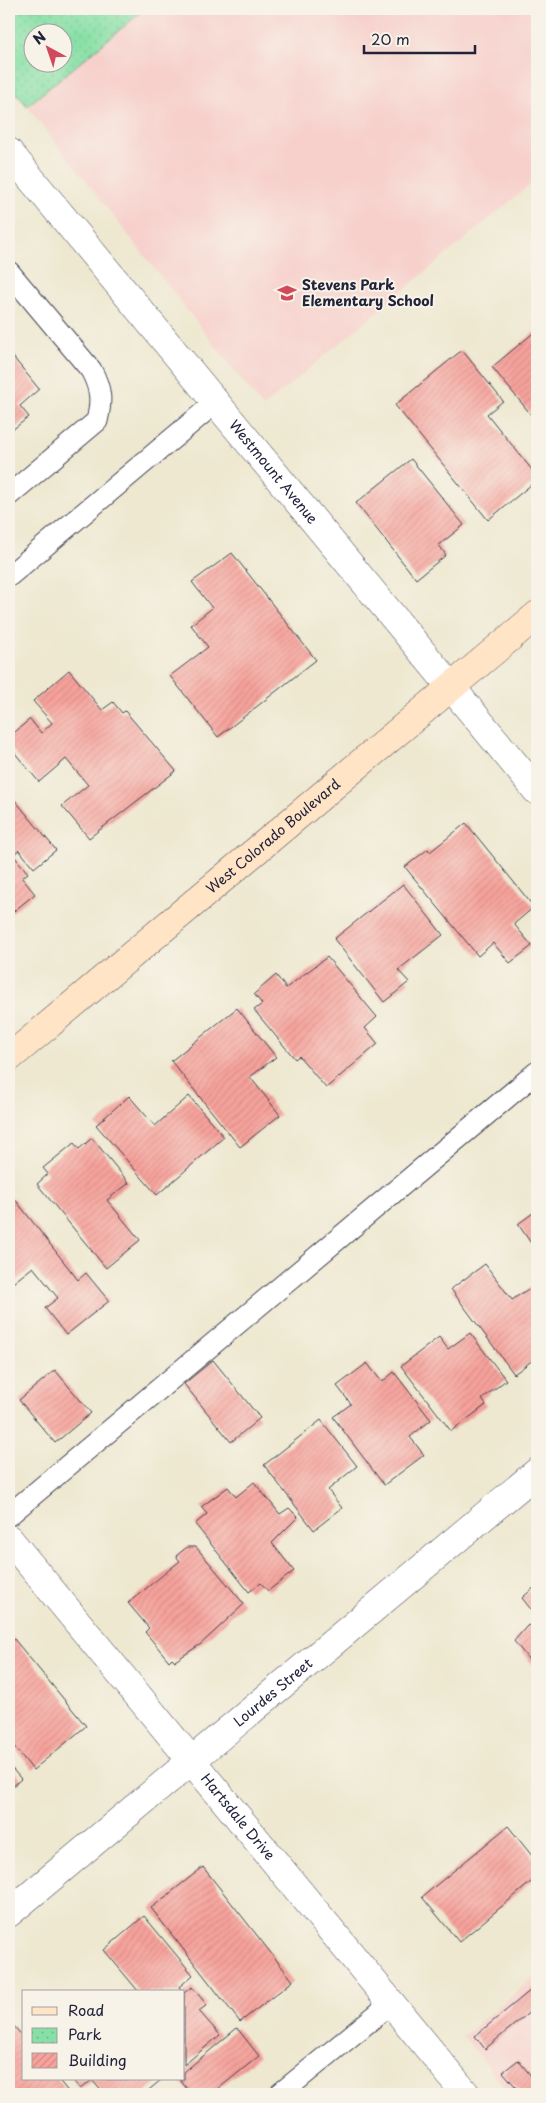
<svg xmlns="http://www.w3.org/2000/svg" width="546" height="2103" viewBox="0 0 546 2103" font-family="'Playpen Sans',sans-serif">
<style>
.built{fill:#f7d0cc}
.park{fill:url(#park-dots);stroke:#548170;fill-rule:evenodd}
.building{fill:url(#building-hatch)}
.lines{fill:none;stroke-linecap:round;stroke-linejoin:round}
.lane-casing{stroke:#414051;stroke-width:23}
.street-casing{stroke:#414051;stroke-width:29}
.secondary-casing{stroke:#414051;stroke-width:29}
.lane{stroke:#fff;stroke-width:21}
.street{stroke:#fff;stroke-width:28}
.secondary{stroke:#ffe4c6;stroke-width:28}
.labels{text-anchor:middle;stroke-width:4;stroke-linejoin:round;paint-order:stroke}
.poi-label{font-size:14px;font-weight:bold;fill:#22223b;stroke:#f7f3e8;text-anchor:start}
.street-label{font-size:14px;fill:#22223b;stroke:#f7f3e8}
</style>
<defs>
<pattern id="park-dots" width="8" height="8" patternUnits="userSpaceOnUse" patternTransform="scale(1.25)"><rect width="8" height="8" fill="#86e0a5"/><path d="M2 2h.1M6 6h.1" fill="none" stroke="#73c08f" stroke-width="1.8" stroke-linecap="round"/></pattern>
<pattern id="building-hatch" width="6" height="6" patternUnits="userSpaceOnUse" patternTransform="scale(1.25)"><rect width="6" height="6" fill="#f7a29b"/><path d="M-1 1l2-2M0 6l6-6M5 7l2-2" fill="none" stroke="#d38b86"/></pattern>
</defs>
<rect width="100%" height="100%" fill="#f7f3e8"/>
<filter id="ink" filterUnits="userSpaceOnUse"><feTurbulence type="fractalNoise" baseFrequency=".02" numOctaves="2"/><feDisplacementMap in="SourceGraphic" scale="10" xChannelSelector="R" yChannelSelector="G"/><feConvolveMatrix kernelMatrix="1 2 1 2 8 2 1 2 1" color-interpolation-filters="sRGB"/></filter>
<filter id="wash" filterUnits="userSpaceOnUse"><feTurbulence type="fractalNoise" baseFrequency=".0096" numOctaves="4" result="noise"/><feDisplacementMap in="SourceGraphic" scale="20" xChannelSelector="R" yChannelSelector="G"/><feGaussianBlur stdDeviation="1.12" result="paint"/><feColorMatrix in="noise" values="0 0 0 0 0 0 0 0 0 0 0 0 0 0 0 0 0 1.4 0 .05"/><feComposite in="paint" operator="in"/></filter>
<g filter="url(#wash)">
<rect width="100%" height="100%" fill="#eee8d0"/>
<path class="built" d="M 145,9 L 537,9 L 537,179 L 263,407 L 27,106 Z
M 537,1975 L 537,2094 L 510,2094 L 463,2036 Z"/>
<path class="park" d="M 9,9 L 145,9 L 27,106 L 9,84 ZM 32,32 L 62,32 L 62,62 L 32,62 Z"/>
<g id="blocks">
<path class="building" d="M 537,330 L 537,422 L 492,367 Z
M 462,350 L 503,401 L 487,414 L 537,476 L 537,480 L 488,520 L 395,405 Z
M 9,352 L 39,389 L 20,406 L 29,417 L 12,430 L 9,426 Z
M 411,459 L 464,525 L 439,545 L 446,555 L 416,579 L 356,503 Z
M 232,553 L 316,660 L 218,737 L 170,676 L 208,647 L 191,625 L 212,608 L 192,582 Z
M 69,670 L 102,710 L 113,702 L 122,713 L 125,711 L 176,771 L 89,838 L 62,806 L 88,785 L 66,759 L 39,782 L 9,746 L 9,737 L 30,719 L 41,733 L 52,723 L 33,701 Z
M 9,793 L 56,850 L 34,868 L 19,850 L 13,855 L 28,873 L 22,878 L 35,894 L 9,915 Z
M 466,823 L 534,907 L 514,924 L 532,946 L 510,963 L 493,943 L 478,956 L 405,867 L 428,849 L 430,852 Z
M 403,884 L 443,935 L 398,970 L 409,982 L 384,1002 L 334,939 Z
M 327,957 L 377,1017 L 365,1028 L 378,1044 L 326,1088 L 299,1056 L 295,1059 L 254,1010 L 262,1004 L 254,994 L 276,975 L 286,988 Z
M 237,1008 L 276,1057 L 250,1077 L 280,1115 L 240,1147 L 171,1061 Z
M 129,1096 L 155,1126 L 189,1096 L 224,1137 L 157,1195 L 96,1125 Z
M 92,1138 L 129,1183 L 107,1200 L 140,1240 L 106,1268 L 37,1184 L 48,1174 L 43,1168 L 74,1143 L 79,1149 Z
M 14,1198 L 78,1280 L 86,1273 L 109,1301 L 66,1335 L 45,1308 L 58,1298 L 33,1267 L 9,1286 L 9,1202 Z
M 537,1210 L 537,1252 L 518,1224 Z
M 485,1264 L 512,1300 L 534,1285 L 537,1289 L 537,1357 L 514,1374 L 451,1289 Z
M 470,1333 L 506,1380 L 482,1399 L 486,1405 L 451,1431 L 401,1366 L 439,1337 L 448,1349 Z
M 213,1360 L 260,1418 L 231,1442 L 184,1384 Z
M 367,1363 L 382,1382 L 394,1372 L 431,1420 L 410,1437 L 424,1455 L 384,1485 L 333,1417 L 351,1404 L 337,1386 Z
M 55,1370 L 91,1413 L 55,1443 L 19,1400 Z
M 321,1420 L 357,1466 L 328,1490 L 342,1508 L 314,1530 L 264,1465 Z
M 254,1482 L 280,1514 L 289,1508 L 298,1517 L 272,1543 L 294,1571 L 268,1591 L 261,1583 L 249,1592 L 195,1524 L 207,1514 L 201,1507 L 228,1487 L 236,1497 Z
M 187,1547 L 196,1547 L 244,1604 L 201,1644 L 175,1661 L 172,1658 L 169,1661 L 145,1632 L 149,1628 L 128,1603 L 180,1561 L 176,1556 Z
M 537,1585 L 537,1617 L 522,1598 Z
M 537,1622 L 537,1670 L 514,1641 L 527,1626 Z
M 9,1633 L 86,1726 L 33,1770 L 9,1740 Z
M 9,1765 L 21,1779 L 9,1790 Z
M 508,1826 L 537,1862 L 537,1877 L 459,1942 L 422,1897 Z
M 203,1867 L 293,1981 L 240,2022 L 151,1908 Z
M 144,1916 L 193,1975 L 179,1987 L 183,1992 L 139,1992 L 104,1950 Z
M 537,1985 L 537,2006 L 485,2049 L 475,2036 Z
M 192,1987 L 207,2005 L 199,2011 L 220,2035 L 184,2065 L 184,1993 Z
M 13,2025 L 24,2038 L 24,2079 L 58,2079 L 70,2094 L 9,2094 L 9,2029 Z
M 237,2028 L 259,2056 L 212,2094 L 191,2094 L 179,2079 L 184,2079 L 184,2072 Z
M 518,2060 L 537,2083 L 537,2094 L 522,2094 L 503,2072 Z
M 72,2079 L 162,2079 L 144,2094 L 104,2094 L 92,2080 L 80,2089 Z"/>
</g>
</g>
<g filter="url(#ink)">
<use href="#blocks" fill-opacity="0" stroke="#414051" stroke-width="1"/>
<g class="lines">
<g class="lane-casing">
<path id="lane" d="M 9,272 L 91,370 C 101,389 102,400 97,421 L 9,495
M 9,576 L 216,402
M 9,1515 L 537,1072
M 280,2094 L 390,2004"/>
</g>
<g class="street-casing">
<g id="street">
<path id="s1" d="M 9,152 L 537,791"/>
<path id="s2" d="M 9,1539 L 466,2094"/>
<path id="s3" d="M 9,1913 L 537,1472"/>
</g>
</g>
<g class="secondary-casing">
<g id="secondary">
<path id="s4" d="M 9,1058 L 537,615"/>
</g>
</g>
<use href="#lane" class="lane"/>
<use href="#street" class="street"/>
<use href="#secondary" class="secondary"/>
</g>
</g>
<defs>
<g id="school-bare" transform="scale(1.5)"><path d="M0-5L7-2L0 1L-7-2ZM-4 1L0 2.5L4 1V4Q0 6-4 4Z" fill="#d1495b" stroke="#f7f3e8" stroke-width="2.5" paint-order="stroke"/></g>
</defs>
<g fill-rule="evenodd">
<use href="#school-bare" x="287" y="293"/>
</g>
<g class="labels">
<g class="poi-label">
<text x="302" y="290">Stevens Park<tspan x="302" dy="16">Elementary School</tspan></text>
</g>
<g class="street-label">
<text dy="5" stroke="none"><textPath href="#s1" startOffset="415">Westmount Avenue</textPath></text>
<text dy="5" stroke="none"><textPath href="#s4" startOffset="345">West Colorado Boulevard</textPath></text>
<text dy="5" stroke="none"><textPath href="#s3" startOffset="344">Lourdes Street</textPath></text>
<text dy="5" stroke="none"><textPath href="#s2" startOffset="360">Hartsdale Drive</textPath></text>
</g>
</g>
<rect width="546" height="2103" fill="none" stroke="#f7f3e8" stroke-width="30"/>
<rect x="22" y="1990" width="162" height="90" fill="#f7f3e8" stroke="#a29fa3"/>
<rect x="32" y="2007" width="25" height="8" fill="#ffe4c6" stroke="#a29fa3"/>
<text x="68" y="2016" font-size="15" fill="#22223b">Road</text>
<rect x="32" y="2028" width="25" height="15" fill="url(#park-dots)" stroke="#a29fa3"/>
<text x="68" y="2040" font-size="15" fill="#22223b">Park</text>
<rect x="32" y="2053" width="25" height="15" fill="url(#building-hatch)" stroke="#a29fa3"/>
<text x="68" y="2066" font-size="15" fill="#22223b">Building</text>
<g transform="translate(48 48) rotate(320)"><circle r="24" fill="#f7f3e8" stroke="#a29fa3"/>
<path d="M0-4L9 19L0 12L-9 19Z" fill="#d1495b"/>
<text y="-8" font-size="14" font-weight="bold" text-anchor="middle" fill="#22223b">N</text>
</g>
<path d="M364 45v8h111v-8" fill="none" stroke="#22223b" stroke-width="2.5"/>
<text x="371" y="45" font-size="15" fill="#22223b" stroke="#f7f3e8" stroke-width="4" paint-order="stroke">20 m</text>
</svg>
